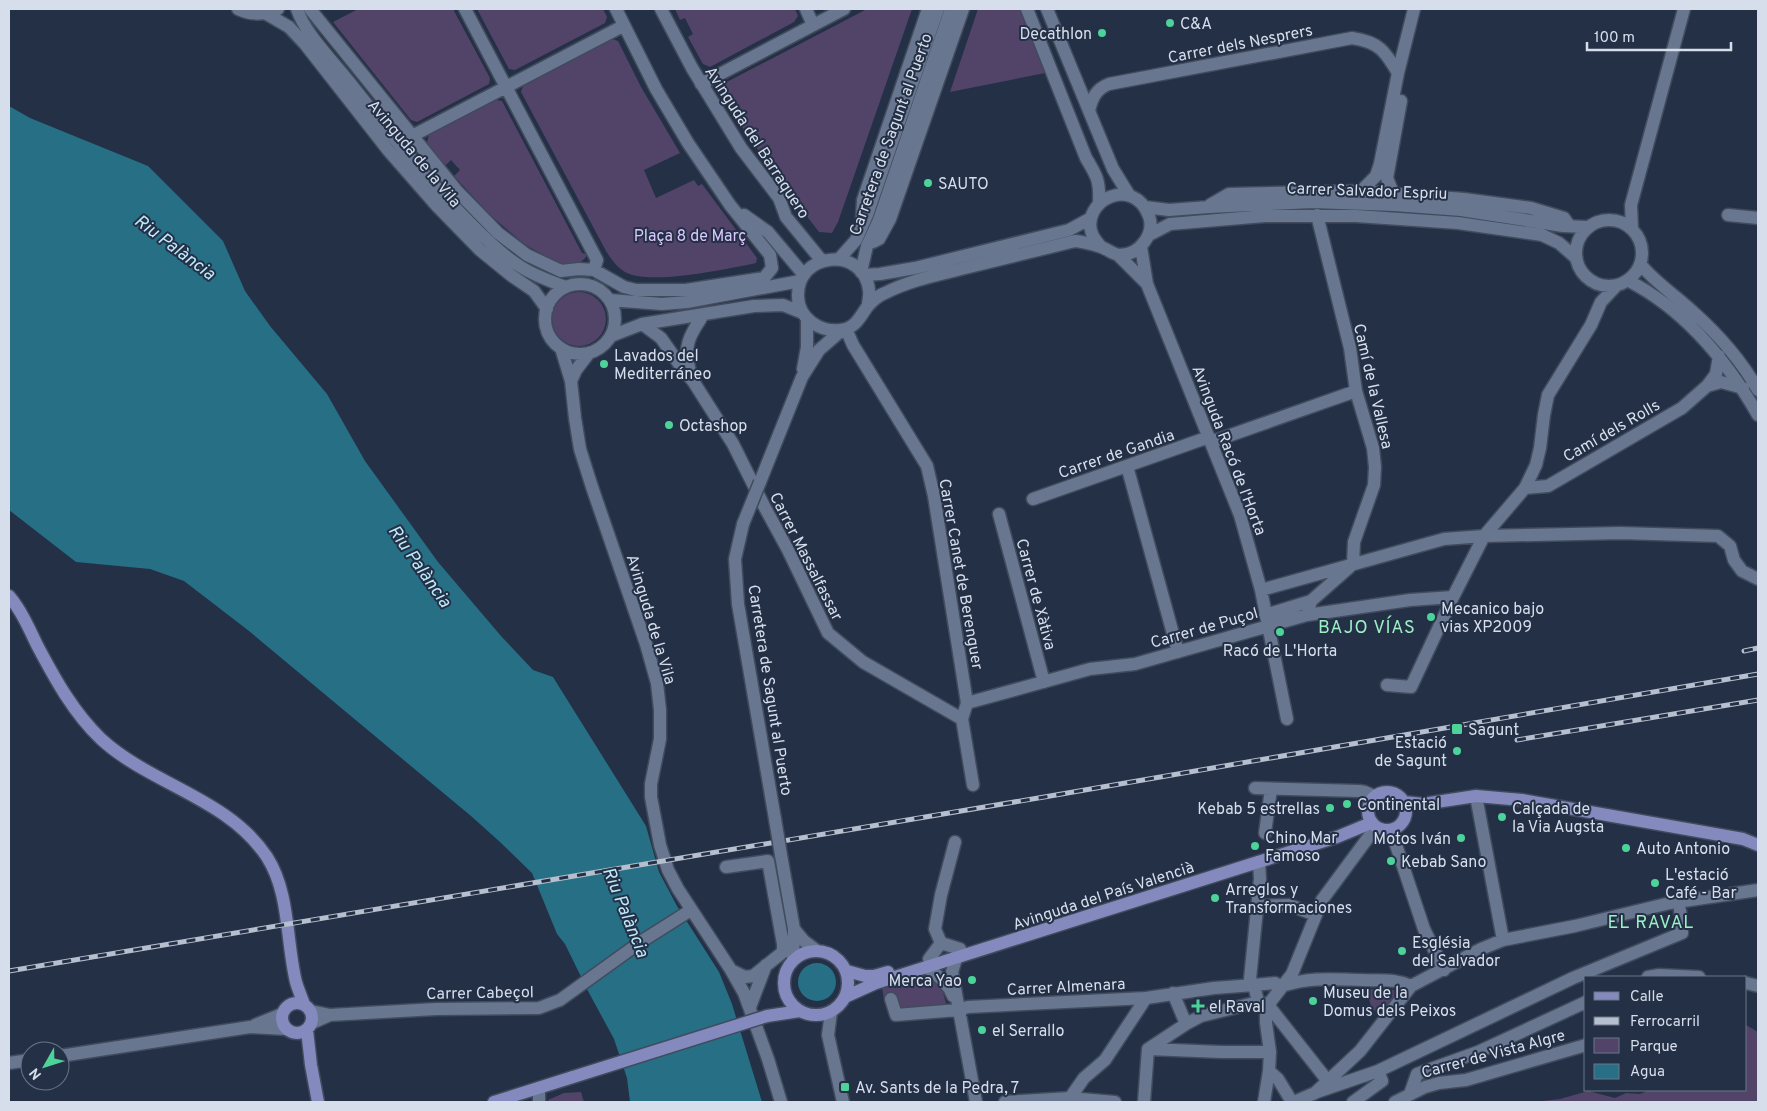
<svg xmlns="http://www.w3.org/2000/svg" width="1767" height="1111" viewBox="0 0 1767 1111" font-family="Overpass,sans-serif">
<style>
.green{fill:#524368}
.water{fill:#266f85}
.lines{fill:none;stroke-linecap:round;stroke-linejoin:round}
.minor-casing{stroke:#414b5d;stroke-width:15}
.major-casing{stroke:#414b5d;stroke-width:15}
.minor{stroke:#68768f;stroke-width:12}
.major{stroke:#848abe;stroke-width:12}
.rail-casing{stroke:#b6bfce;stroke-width:5}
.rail{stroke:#243046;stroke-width:3;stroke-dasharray:9;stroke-linecap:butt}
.minor-bridge-casing{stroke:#414b5d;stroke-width:15;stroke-linecap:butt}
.major-bridge-casing{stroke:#414b5d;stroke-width:15;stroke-linecap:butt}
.minor-bridge{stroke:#68768f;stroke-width:12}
.major-bridge{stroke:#848abe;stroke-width:12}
.poi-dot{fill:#4dd39a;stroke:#243046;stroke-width:2}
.labels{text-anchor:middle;stroke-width:4;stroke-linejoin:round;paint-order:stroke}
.poi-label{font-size:16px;fill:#d6deec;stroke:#243046;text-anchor:start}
.street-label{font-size:16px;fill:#d6deec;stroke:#243046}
.park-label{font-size:16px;fill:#dbc7fd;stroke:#243046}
.water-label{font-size:18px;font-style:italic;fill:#beeafa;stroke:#243046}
.neighbourhood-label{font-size:18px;letter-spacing:1px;fill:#9ef0c6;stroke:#243046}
</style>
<rect width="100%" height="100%" fill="#243046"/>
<path class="green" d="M 358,9 L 453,9 L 490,78 L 489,84 L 417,122 L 411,120 L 333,22 Z
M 477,9 L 603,9 L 607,17 L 605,23 L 515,70 L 509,69 Z
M 675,9 L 795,9 L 798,16 L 794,22 L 710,67 L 703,64 L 688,37 L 693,34 L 685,18 L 680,20 Z
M 867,9 L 912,9 L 838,222 L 832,233 L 819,232 C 783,185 751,142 719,92 L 721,85 Z
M 978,9 L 1020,9 L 1045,73 L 950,92 Z
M 612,39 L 618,41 L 641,87 L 680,153 L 644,170 L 656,198 L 694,180 L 698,186 L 702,184 L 757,258 L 756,263 C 728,269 651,285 627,273 C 618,269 611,259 606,251 L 521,92 L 523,86 Z
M 496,100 L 502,101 L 582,253 L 586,254 L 586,257 L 578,265 L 559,264 L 524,244 L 489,214 L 454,176 L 460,170 L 451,160 L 445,166 L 426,146 L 429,135 Z
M552 319a27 27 0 1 1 54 0a27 27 0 1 1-54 0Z
M 924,973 L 935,976 L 942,989 L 947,1007 L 899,1012 L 891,999 L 884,1000 L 882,987 Z
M 1366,989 L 1398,990 L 1401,991 L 1383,1016 L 1372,1009 Z
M 1746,1025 L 1758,1032 L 1758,1102 L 1533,1102 L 1560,1099 L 1588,1091 L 1615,1098 L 1626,1093 L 1640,1094 L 1649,1090 L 1746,1090 Z
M 581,1092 L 584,1102 L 549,1102 L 548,1100 L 564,1093 Z"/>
<path class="water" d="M 9,106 L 30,118 L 148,166 L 223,241 L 245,291 L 270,326 L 327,394 L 365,461 L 438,562 L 501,636 L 533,670 L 553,677 L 646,826 L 659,872 L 677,906 L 719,972 L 732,1004 L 762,1102 L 630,1102 L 627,1078 L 614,1039 L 588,991 L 565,944 L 557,934 L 532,873 L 500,842 L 471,816 L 340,707 L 249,631 L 184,581 L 150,569 L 76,562 L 9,510 Z
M798 982a19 19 0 1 1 38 0a19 19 0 1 1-38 0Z"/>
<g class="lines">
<g class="minor-casing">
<path id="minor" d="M 238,9 C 251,15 265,15 278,9
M 297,9 C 305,34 333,61 350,83 C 388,131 426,179 469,222 C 485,238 502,255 521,267 C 535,276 550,281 566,287
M 310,9 L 457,191 L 498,233 L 527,255 L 561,271 L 579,269 L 594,270 L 624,287 L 636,290 L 686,290 L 764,278 L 772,268 L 770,255 L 730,205 L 688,143 L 656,89 L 616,9
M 465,9 L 597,260 L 594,270
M 661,9 L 692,68 L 741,148 L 779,198 L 786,217 L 822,261
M 806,9 L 813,25
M 1027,9 L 1086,158 C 1097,176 1100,181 1099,203
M 1047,9 L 1113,169 L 1129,195
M 265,13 L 289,27 L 305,44 L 388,150 L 437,206 L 480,250 L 512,276 L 534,291 L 547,309
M 701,84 L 844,9
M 1089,111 C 1092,98 1096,89 1109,84 L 1352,38 C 1379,42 1385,51 1398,73
M 412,136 L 623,26
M 1361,191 L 1376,176 L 1380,164 L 1398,73 L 1414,9
M 1393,193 L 1387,178 L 1401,101
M 1210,205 L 1229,194 L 1361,191 L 1464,199 L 1531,208 L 1564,218 L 1569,225
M 1145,207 L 1169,210 L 1209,207 L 1313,202 L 1394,205 L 1461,210 L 1563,226 L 1587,227
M 744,215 L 768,232 L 804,275
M 1728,215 L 1758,218
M 862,217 L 863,200 L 928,9
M1576 253a33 33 0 1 1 66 0a33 33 0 1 1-66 0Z
M 1632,228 L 1631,205 L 1684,9
M 1149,235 L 1170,224 L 1265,216 L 1356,216 L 1458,223 L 1542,235 L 1559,243 L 1575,257
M 873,242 L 879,239 L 890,219 L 963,9
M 1141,247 L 1147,284 L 1240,515 L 1261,590 L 1287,719
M 1118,255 L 1147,284
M 839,259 L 856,240 L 867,215 L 938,9
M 1641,265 C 1656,283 1675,295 1692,311 C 1718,334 1741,360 1758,390
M 861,272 L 867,246 L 879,220 L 951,9
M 864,275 L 880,274 L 915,268 L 1069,230 L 1091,218
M 1629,281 C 1685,310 1727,361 1758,415
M545 319a35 35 0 1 1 70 0a35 35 0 1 1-70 0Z
M 610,300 L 662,304 L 687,302 L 800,281
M 868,305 C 868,301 870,295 869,290 C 864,246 796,251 798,297 C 799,319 820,332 840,330 C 855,329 860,317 867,307 C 871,302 879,295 885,293 C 910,280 938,275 965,268 C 1002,259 1038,250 1075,241 C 1085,242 1092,244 1101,247 C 1107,249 1113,254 1119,255 C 1130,255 1139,250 1145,241 C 1150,234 1152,225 1149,216 C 1133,174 1080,201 1092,234 C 1094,239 1098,243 1101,247
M 642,324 L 661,338 L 682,368 L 693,381 L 733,444 L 764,506 L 788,550 L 828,633 L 863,662 L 962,719
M 846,329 L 853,345 L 927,466 L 934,496 L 967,703 L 962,719 L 973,785
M 611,336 L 642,324 L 754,306 L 783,305 L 803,313
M 561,348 L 571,381 L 575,418 L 580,449 L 592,487 L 646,644 L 657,683 L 660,710 L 660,739 L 651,784 L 651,797 L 660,845 L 668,870 L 678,889 L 731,970 L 744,993 L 768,1059 L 781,1102
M 803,369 L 807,347 L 807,320
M 691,374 C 682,348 689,335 704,314
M 571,381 L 576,370 L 589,353
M 1707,386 L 1721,382 L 1743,388
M 1211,442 L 1356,391
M 1127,466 L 1178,652
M 760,482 L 802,377 L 819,350 L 842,330
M 1525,488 L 1548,486 L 1682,408 L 1707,386 L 1716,374 L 1719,356
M 1033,499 L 1209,437
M 999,514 L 1044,682
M 743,524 L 735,559 L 738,604 L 775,819
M 1261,590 L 1444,539 L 1484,536 L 1621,533 L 1718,536 L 1730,546 L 1734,560 L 1742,571 L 1758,579
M 1265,615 L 1311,601
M 1307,615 L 1311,601 L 1353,564 L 1354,542 L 1374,485 L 1375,467 L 1373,448 L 1356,391 L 1350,348 L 1317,215
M 1387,685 L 1411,687 L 1453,597 L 1484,536 L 1525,488 L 1536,465 L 1540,448 L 1544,415 L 1548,395 L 1591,325 L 1601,302 L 1616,286
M 967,703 L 1090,669 L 1135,664 L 1307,615 L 1410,600 L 1453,597
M 1255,788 L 1359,791 L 1365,792 L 1374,796
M 1476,796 L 1503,940
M 1391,830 L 1424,929 L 1444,970
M 1265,833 L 1271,789
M 781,855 L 794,929 L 793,960
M 726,867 L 768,861 L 783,944 L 783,952 L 753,976 L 745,977 L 731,970
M 1257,906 L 1289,905 L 1316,915
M 794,929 L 804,941 L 816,950
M 941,943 L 935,929 L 941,895 L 955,842
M 941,943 L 960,949
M 929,959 L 941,943
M 956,959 L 952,972 L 976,1102
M 927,968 C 938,975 948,983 953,996
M 1648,977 L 1659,975 L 1699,977
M 1746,983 L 1758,986
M 1254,985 L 1250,979 L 1260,879 L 1259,862
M 1281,986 L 1275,983 L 1254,985 L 1258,1002 L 1268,1005 L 1292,974 L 1322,900 L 1376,827
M 1281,986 C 1312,977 1330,979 1362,980 C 1380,981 1394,978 1411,986
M 1173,993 L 1186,1024
M 891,999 L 896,1015 L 958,1010 L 968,1007 L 1146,998 L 1214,988 L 1254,985
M 1268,1005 L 1327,1080
M 750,1007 L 766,965
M 311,1011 L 330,1015 L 436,1009 L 539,1008 L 560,1000 L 642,941 L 691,910
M 831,1012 L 828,1035 L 843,1102
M 312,1023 L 330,1015
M 255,1025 L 282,1014
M 1148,1049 L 1222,1052 L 1270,1052
M 1148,1049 L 1186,1024 L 1201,1016 L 1258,1002
M 60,1056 L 250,1027 L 286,1029
M 9,1063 L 30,1060
M 1269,1071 L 1278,1079 L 1292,1102
M 1317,1092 L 1378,1071 L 1573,978 L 1682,933 L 1680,910
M 1410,1094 L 1417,1074 L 1478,1052 L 1586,1002
M 1070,1098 L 1084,1078 L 1105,1060 L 1146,998
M 539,1102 L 539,1088
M 1005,1102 L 1070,1098 L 1115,1102
M 1144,1102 L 1148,1049
M 1264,1102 L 1269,1071 L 1270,1052 L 1266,1023 L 1266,1006
M 1294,1102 L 1315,1093 L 1360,1051 L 1411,986 L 1481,949 L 1503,940 L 1575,926 L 1670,903 L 1758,890
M 1353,1102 L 1382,1081 L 1378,1071
M 1395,1102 L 1425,1087 L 1439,1083 L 1466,1080 L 1586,1045"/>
</g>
<g class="major-casing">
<path id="major" d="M 9,596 C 21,610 29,628 37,645 C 55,679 73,712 101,739 C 151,785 228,798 267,857 C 290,893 286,941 296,982 C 298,989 301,996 304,1004
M1368 811a19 19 0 1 1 38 0a19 19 0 1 1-38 0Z
M 1404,802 L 1423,804 L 1476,796 L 1522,800 L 1743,839 L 1758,845
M784 983a32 32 0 1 1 64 0a32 32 0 1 1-64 0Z
M 847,971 L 865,976 L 874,976 L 888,972
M 845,997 L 876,983 L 1337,837 L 1371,823
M282 1018a15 15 0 1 1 30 0a15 15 0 1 1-30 0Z
M 767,1016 L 800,1011
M 307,1030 L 311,1065 L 318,1102
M 494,1102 L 573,1077"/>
</g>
<use href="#minor" class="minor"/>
<use href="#major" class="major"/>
<g class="rail-casing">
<path id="rail" d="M 1744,651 L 1758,648
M 1517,740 L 1758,700
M 9,971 L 1050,796 L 1758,674"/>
</g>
<use href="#rail" class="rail"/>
<g class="minor-bridge-casing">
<path id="minor-bridge" d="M 743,524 L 760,482
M 775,819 L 781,855"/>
</g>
<g class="major-bridge-casing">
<path id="major-bridge" d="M 573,1077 L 767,1016"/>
</g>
<use href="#minor-bridge" class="minor-bridge"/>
<use href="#major-bridge" class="major-bridge"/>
</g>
<g class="poi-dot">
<circle cx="1170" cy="23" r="5"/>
<circle cx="1102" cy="33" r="5"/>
<circle cx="928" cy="183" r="5"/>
<circle cx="604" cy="364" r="5"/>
<circle cx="669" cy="425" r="5"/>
<circle cx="1431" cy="617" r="5"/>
<circle cx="1280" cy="632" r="5"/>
<rect x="1451" y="723" width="12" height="12" rx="2.5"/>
<circle cx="1457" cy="751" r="5"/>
<circle cx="1347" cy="804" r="5"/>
<circle cx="1330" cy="808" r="5"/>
<circle cx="1502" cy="817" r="5"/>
<circle cx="1461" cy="838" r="5"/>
<circle cx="1255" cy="846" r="5"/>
<circle cx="1626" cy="848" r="5"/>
<circle cx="1391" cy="861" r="5"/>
<circle cx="1655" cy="883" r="5"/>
<circle cx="1215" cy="898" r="5"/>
<circle cx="1402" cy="951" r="5"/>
<circle cx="972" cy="980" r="5"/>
<circle cx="1313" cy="1001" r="5"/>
<path d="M1195.5 998.5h5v5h5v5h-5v5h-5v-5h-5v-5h5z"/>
<circle cx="982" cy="1030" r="5"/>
<rect x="840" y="1082" width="10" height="10" rx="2.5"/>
</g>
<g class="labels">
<g class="poi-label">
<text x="1180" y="29">C&amp;A</text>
<text x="1092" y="39" text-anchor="end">Decathlon</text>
<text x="938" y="189">SAUTO</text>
<text x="614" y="361">Lavados del<tspan x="614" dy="18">Mediterráneo</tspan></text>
<text x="679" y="431">Octashop</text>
<text x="1441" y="614">Mecanico bajo<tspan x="1441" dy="18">vias XP2009</tspan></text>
<text x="1280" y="656" text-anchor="middle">Racó de L'Horta</text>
<text x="1468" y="735">Sagunt</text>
<text x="1447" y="748" text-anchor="end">Estació<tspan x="1447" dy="18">de Sagunt</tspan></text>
<text x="1357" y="810">Continental</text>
<text x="1320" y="814" text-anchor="end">Kebab 5 estrellas</text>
<text x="1512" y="814">Calçada de<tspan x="1512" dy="18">la Via Augsta</tspan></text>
<text x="1265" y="843">Chino Mar<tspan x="1265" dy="18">Famoso</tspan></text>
<text x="1451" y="844" text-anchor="end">Motos Iván</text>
<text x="1636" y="854">Auto Antonio</text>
<text x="1401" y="867">Kebab Sano</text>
<text x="1665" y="880">L'estació<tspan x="1665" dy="18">Café - Bar</tspan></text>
<text x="1225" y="895">Arreglos y<tspan x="1225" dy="18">Transformaciones</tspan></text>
<text x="1412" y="948">Església<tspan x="1412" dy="18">del Salvador</tspan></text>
<text x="962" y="986" text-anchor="end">Merca Yao</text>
<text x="1323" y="998">Museu de la<tspan x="1323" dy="18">Domus dels Peixos</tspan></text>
<text x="1209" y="1012">el Raval</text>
<text x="992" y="1036">el Serrallo</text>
<text x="855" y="1093">Av. Sants de la Pedra, 7</text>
</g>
<g class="street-label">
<text transform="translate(1240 43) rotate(-11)" y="6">Carrer dels Nesprers</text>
<text transform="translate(890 134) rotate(-70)" y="6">Carretera de Sagunt al Puerto</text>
<text transform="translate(758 142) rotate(57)" y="6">Avinguda del Barraquero</text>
<text transform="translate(415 153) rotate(50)" y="6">Avinguda de la Vila</text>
<text transform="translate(1367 190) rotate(2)" y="6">Carrer Salvador Espriu</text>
<text transform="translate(1374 386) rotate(77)" y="6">Camí de la Vallesa</text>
<text transform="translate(1611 430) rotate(-30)" y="6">Camí dels Rolls</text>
<text transform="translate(1230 450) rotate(69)" y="6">Avinguda Racó de l'Horta</text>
<text transform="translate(1116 453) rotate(-19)" y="6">Carrer de Gandia</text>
<text transform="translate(807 556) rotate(63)" y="6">Carrer Massalfassar</text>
<text transform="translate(962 574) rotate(80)" y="6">Carrer Canet de Berenguer</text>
<text transform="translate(1037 594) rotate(75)" y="6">Carrer de Xàtiva</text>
<text transform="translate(652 619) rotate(73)" y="6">Avinguda de la Vila</text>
<text transform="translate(1204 627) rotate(-16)" y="6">Carrer de Puçol</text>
<text transform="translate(771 690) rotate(81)" y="6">Carretera de Sagunt al Puerto</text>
<text transform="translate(1103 895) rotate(-18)" y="6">Avinguda del País Valencià</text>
<text transform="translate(1066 986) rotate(-3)" y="6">Carrer Almenara</text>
<text transform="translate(480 992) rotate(-1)" y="6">Carrer Cabeçol</text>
<text transform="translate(1493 1053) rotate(-15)" y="6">Carrer de Vista Algre</text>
</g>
<g class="park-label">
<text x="690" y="241">Plaça 8 de Març</text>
</g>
<g class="water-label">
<text transform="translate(175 247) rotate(37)" y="6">Riu Palància</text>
<text transform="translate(420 566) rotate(55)" y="6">Riu Palància</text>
<text transform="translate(626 912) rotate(68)" y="6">Riu Palància</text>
</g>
<g class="neighbourhood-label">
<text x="1367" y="633">BAJO VÍAS</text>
<text x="1651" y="928">EL RAVAL</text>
</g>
</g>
<rect width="1767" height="1111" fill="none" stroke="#d6deec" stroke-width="20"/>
<rect x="1584" y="976" width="162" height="115" fill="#243046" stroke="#6b7688"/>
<rect x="1594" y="992" width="25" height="8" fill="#848abe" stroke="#6b7688"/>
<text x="1630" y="1001" font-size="15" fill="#d6deec">Calle</text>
<rect x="1594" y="1017" width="25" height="8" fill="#b6bfce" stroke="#6b7688"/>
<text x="1630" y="1026" font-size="15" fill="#d6deec">Ferrocarril</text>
<rect x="1594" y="1038" width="25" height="15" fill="#524368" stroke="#6b7688"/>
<text x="1630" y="1051" font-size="15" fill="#d6deec">Parque</text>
<rect x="1594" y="1064" width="25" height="15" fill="#266f85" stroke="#6b7688"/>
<text x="1630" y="1076" font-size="15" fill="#d6deec">Agua</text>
<g transform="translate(45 1066) rotate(231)"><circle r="24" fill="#243046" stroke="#6b7688"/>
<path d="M0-4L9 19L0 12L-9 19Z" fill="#4dd39a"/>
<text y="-8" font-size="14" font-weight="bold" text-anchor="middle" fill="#d6deec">N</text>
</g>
<path d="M1587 42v8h144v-8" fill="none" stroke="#d6deec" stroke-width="2.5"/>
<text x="1594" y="42" font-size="15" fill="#d6deec" stroke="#243046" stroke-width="4" paint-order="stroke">100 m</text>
</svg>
